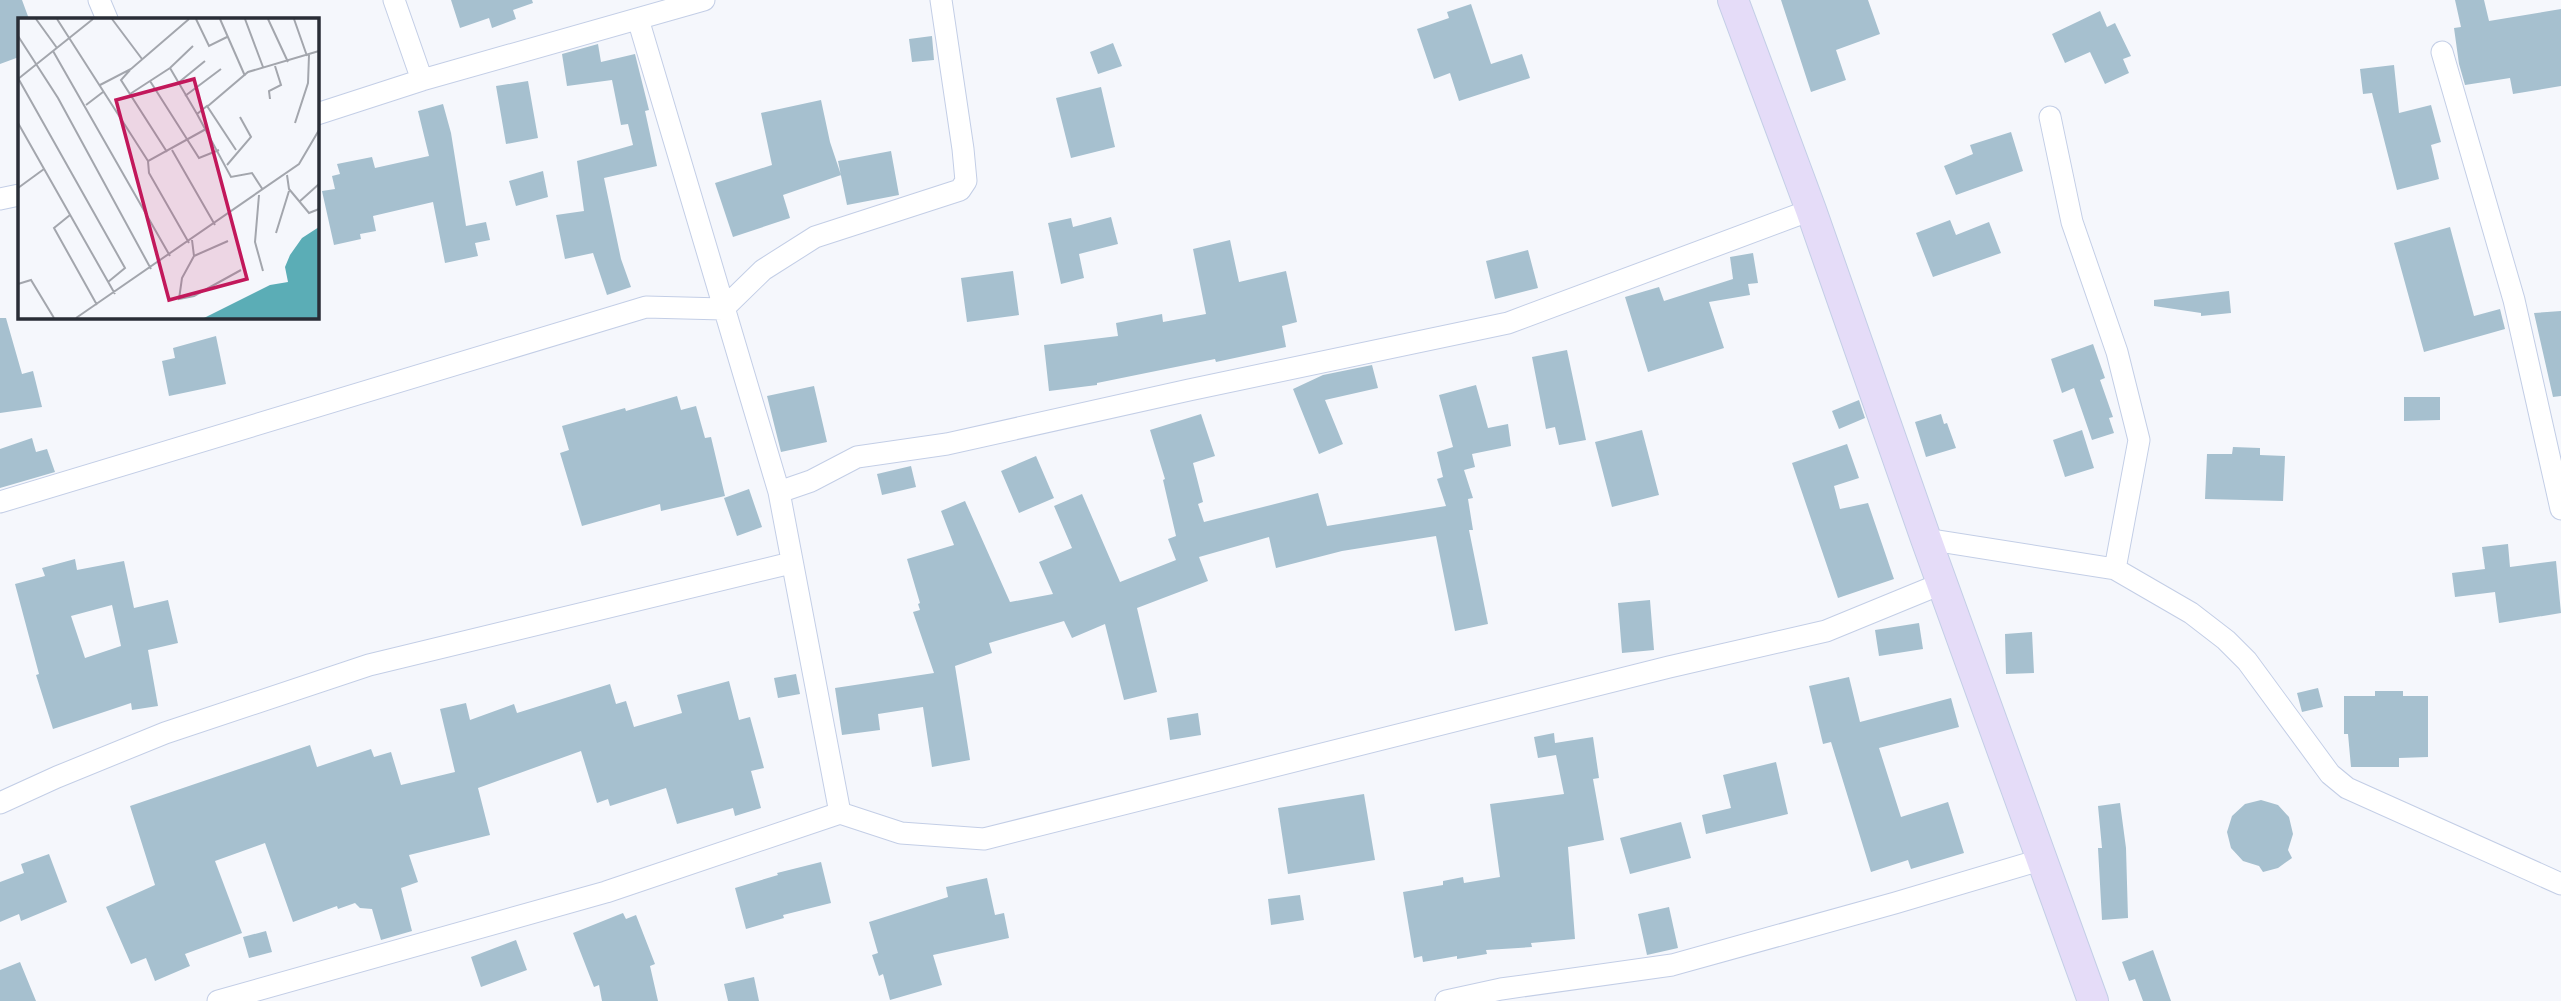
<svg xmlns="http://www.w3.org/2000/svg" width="2561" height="1001" viewBox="0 0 2561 1001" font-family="Barlow,sans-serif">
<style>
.building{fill:#a6c0cf;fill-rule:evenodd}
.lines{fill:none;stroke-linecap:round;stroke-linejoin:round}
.street-casing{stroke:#c3cee6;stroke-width:23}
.secondary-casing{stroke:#c3cee6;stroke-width:32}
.street{stroke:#fff;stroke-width:21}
.secondary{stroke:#e5dcf8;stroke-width:30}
.inset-road{fill:none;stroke:#a3a6ad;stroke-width:2}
.view{fill:#c2185b;fill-opacity:0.15;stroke:#c2185b;stroke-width:3.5}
.inset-edge{fill:none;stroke:#292d36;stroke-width:3.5}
</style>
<rect width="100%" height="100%" fill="#f5f7fc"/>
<path class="building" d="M 0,0 L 22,0 L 29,19 L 19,19 L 19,57 L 0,64 Z
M 451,0 L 532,0 L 533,3 L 513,10 L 516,19 L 492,28 L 489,18 L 460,28 Z
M 1781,0 L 1868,0 L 1880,34 L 1836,50 L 1846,80 L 1811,92 Z
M 2455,0 L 2484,0 L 2489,21 L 2561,9 L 2561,86 L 2513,94 L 2510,78 L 2465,85 L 2459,64 L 2454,28 L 2461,27 Z
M 1471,4 L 1491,64 L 1522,54 L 1530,78 L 1459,101 L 1450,73 L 1434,79 L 1417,29 L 1449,18 L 1447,12 Z
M 2100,11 L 2107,27 L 2115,23 L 2131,56 L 2123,59 L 2129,73 L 2105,84 L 2090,52 L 2065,63 L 2052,34 Z
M 932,36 L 934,60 L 912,62 L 909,39 Z
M 1113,43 L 1122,66 L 1098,74 L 1090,52 Z
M 598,44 L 601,62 L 635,54 L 649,110 L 645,111 L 657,166 L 604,178 L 621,259 L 631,287 L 607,295 L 593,253 L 565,259 L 556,215 L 584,211 L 577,161 L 633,145 L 628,124 L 621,125 L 612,80 L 567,86 L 562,54 Z
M 2394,65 L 2399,113 L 2431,105 L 2441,142 L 2431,145 L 2439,179 L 2397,190 L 2372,93 L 2363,94 L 2360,69 Z
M 528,81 L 538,138 L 506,144 L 496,86 Z
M 1101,87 L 1115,147 L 1071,158 L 1056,98 Z
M 821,100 L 830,142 L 841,175 L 783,195 L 790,218 L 733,237 L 715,183 L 772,165 L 761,113 Z
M 443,104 L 451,133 L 466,226 L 486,222 L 490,240 L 475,243 L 478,256 L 445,263 L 433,202 L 373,216 L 376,231 L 360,234 L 361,239 L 334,245 L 322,191 L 335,189 L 332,176 L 340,174 L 337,164 L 372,157 L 375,168 L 429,156 L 418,111 Z
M 2011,132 L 2023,171 L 1956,195 L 1944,166 L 1973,154 L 1970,145 Z
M 891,151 L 899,195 L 847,205 L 838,161 Z
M 543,171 L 548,197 L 516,206 L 509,181 Z
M 1111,217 L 1118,244 L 1079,254 L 1084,278 L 1061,284 L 1048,223 L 1071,218 L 1073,227 Z
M 1950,220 L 1956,235 L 1989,222 L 2001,253 L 1933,277 L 1916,233 Z
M 2450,227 L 2474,316 L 2500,309 L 2505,329 L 2424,352 L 2394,243 Z
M 1230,240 L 1239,282 L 1286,271 L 1297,322 L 1282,326 L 1286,347 L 1216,362 L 1215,359 L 1097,383 L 1097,385 L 1049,391 L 1044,345 L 1118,336 L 1116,323 L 1162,314 L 1163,322 L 1206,314 L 1193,249 Z
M 1528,250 L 1538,288 L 1495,299 L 1486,261 Z
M 1753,253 L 1758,283 L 1748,284 L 1750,295 L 1709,302 L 1724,348 L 1648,372 L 1625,297 L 1659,287 L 1664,301 L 1733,279 L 1730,257 Z
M 1013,271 L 1019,315 L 967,322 L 961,278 Z
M 2229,291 L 2231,313 L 2201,316 L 2201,313 L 2154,306 L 2154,300 Z
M 2561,311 L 2561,396 L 2553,397 L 2534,313 Z
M 0,318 L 6,318 L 22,374 L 33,371 L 42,407 L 0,413 Z
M 216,336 L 226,384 L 169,396 L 162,361 L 175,358 L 173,348 Z
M 2093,344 L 2105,378 L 2100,380 L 2113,417 L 2109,418 L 2114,433 L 2092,440 L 2074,388 L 2062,393 L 2051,359 Z
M 1567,350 L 1586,440 L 1559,445 L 1555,427 L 1546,429 L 1532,357 Z
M 1372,365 L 1378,388 L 1325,400 L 1343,444 L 1319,454 L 1293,389 L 1323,375 Z
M 1476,385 L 1488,428 L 1508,424 L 1511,446 L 1472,454 L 1475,467 L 1464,470 L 1473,498 L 1468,499 L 1473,530 L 1469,530 L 1488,624 L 1455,631 L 1436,536 L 1342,551 L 1276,568 L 1269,537 L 1199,557 L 1208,581 L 1137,608 L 1157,692 L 1124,700 L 1105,624 L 1072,638 L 1064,621 L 989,643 L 992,653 L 955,666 L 970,760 L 932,767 L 923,707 L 878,714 L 880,730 L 842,735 L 835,688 L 934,673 L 913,612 L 920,610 L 918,604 L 920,603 L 907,559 L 954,545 L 941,511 L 965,501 L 1010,602 L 1053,594 L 1039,562 L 1072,548 L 1054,506 L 1082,494 L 1120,582 L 1176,560 L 1168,539 L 1176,536 L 1163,480 L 1165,479 L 1150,430 L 1201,414 L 1215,456 L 1193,463 L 1203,502 L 1198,504 L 1204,522 L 1318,493 L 1327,526 L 1446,506 L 1437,479 L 1443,477 L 1437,452 L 1453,447 L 1439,395 Z
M 814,386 L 827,442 L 781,452 L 767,396 Z
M 677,396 L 681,410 L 696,406 L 705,438 L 711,437 L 725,496 L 661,511 L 660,504 L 582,526 L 560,453 L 569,450 L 562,426 L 625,408 L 626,411 Z
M 2404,397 L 2440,397 L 2440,420 L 2404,421 Z
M 1859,400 L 1865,418 L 1839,429 L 1832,411 Z
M 1941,414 L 1944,424 L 1947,423 L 1956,448 L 1926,457 L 1915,422 Z
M 1642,430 L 1659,495 L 1612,507 L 1595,442 Z
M 2082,430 L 2094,468 L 2065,477 L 2053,440 Z
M 32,438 L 36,452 L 47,449 L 55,472 L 0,488 L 0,449 Z
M 1847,444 L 1859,478 L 1834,486 L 1840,509 L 1868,503 L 1894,579 L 1838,598 L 1792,463 Z
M 2233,447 L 2260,448 L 2260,455 L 2285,456 L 2283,501 L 2205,499 L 2207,454 L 2232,454 Z
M 1036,456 L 1054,498 L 1019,513 L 1001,471 Z
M 911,466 L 916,487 L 882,495 L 877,474 Z
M 749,489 L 762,527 L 737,536 L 724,498 Z
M 2508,544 L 2510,567 L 2556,561 L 2561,613 L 2499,623 L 2495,592 L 2455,597 L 2452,573 L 2485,569 L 2482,547 Z
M 75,559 L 77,570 L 124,561 L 134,608 L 168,600 L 178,643 L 148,650 L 158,706 L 132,710 L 131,703 L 53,729 L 36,675 L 39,674 L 15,584 L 45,576 L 42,568 ZM 112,605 L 121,646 L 85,658 L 71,616 Z
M 1650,600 L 1654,650 L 1622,653 L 1618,603 Z
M 1919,623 L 1923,649 L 1879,656 L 1875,630 Z
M 2032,632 L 2034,673 L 2006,674 L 2005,634 Z
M 796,674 L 800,694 L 778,698 L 774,678 Z
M 1849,677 L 1860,722 L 1951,698 L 1959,727 L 1879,748 L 1901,817 L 1948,802 L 1964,853 L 1911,869 L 1908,860 L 1871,872 L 1831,742 L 1823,744 L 1809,686 Z
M 729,681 L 739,720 L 750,717 L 764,768 L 751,771 L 761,808 L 735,816 L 733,808 L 677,824 L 666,788 L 610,806 L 608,799 L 597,803 L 581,751 L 478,788 L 490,835 L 409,855 L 418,882 L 401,888 L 412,931 L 381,940 L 372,909 L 360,908 L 355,903 L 338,909 L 337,906 L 293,922 L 265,843 L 215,861 L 242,933 L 185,954 L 190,966 L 155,981 L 146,958 L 131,964 L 106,907 L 155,885 L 130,806 L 310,745 L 317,767 L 371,749 L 374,757 L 391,752 L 401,785 L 455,772 L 440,709 L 466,703 L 470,720 L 514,704 L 517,713 L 610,684 L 616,704 L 626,701 L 634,727 L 682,713 L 677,695 Z
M 2318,688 L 2323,707 L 2302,712 L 2297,693 Z
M 2375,691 L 2403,691 L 2403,696 L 2428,696 L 2428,757 L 2399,758 L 2399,767 L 2351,767 L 2348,734 L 2344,734 L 2344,696 L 2375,696 Z
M 1198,713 L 1201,735 L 1170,740 L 1167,718 Z
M 1554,733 L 1555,743 L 1593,737 L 1599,778 L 1593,779 L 1604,840 L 1568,847 L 1575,939 L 1531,943 L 1532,947 L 1486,950 L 1487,954 L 1457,959 L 1457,956 L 1423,962 L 1422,956 L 1414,958 L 1403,892 L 1443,885 L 1443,881 L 1463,877 L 1464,883 L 1500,877 L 1490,804 L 1564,794 L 1556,755 L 1538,758 L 1534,737 Z
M 1776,762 L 1788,814 L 1706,834 L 1702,815 L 1731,808 L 1723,775 Z
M 1364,794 L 1375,860 L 1288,874 L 1278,808 Z
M 2261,800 L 2278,805 L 2289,817 L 2293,834 L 2288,850 L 2292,858 L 2278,868 L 2263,872 L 2259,866 L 2243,861 L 2231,848 L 2227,832 L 2232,816 L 2245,804 Z
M 2120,803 L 2126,848 L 2128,918 L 2102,920 L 2098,848 L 2102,848 L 2098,806 Z
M 1681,822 L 1691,858 L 1630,874 L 1620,838 Z
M 49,854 L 67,902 L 21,921 L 19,914 L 0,922 L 0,882 L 24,873 L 21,864 Z
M 821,862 L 831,903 L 783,915 L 784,918 L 746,929 L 735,888 L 778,875 L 777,873 Z
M 987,878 L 995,915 L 1004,913 L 1009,938 L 933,955 L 942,985 L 890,1000 L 883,974 L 879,976 L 872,955 L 878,953 L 869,922 L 948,897 L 946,887 Z
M 1300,895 L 1304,920 L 1271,925 L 1268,899 Z
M 1669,907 L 1678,948 L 1647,955 L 1638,914 Z
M 623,913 L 626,919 L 636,915 L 655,964 L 650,966 L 658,1001 L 602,1001 L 599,985 L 594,987 L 573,933 Z
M 266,931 L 272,952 L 249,958 L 243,937 Z
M 516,940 L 527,970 L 481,987 L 471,957 Z
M 2153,950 L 2171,1001 L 2143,1001 L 2135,979 L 2129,981 L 2122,962 Z
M 20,962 L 36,1001 L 0,1001 L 0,970 Z
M 754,977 L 759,1001 L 728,1001 L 724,984 Z"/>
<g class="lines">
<g class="street-casing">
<path id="street" d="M 99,0 L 107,19
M 394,0 L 422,80 L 704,0
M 638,19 L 779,492 L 840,813 L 901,833 L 984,839 L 1669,667 L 1826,631 L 1943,583
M 2442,52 L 2514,300 L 2561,509
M 317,114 L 422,80
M 2050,117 L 2072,222 L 2117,352 L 2139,440 L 2115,569
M 0,199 L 19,195
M 779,492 L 811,481 L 857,457 L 947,444 L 1189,390 L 1508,323 L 1811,210
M 0,502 L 646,307 L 723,309 L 763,270 L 815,237 L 960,190 L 966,181 L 963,149 L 941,0
M 1926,539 L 2115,569 L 2191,613 L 2226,640 L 2247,661 L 2319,759 L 2330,774 L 2347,788 L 2561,884
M 0,803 L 57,777 L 165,733 L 369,665 L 791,563
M 218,1001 L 606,892 L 840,813
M 1446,1001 L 1501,989 L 1672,965 L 1895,903 L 2043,859"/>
</g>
<g class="secondary-casing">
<path id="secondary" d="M 1733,0 L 1811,210 L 1926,539 L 2093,1001"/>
</g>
<use href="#street" class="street"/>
<use href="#secondary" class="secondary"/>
</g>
<g transform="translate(18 18)">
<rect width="301" height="301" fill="#f5f7fc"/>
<path d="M 301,209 L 301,300 L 186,300 L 252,267 L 270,264 L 267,249 L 272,237 L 284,220 Z" fill="#5badb6"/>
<path class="inset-road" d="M 18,1 L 39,30M 39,1 L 130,143M 94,1 L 124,41M 178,1 L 191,28 L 209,19M 202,1 L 227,58M 227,1 L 245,49M 250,1 L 270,44M 276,1 L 289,38M 0,18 L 40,80 L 133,251M 35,33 L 152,238M 152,50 L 179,96M 112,52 L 103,62 L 149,134M 0,60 L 107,250 L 90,264M 0,61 L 75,1M 132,63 L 181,140 L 201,132M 160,65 L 187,43M 82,67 L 113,51 L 171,1M 112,76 L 152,50 L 175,28M 167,78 L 203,51M 252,81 L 251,73 L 263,67 L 257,48M 68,87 L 85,74M 190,88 L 230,54 L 301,33M 0,105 L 97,276M 277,105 L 290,65 L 291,37M 154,132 L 197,207M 218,132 L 189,88 L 179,96 L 213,159 L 234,155 L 245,172M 209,147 L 233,119 L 222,99M 269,157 L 271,171 L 291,195 L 301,191M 0,170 L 26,151M 241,177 L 237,224 L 245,253M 281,184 L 301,166M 52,197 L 36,210 L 79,287M 258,215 L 271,173M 174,222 L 176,238 L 164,260 L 161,281 L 176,278 L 223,252M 171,225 L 131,155 L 130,143 L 188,111M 176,238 L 210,223M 0,266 L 13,262 L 36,300M 58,300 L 281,146 L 301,112"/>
<path class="view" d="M 176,61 L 229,261 L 151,282 L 98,82 Z"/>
<rect width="301" height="301" class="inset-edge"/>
</g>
</svg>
